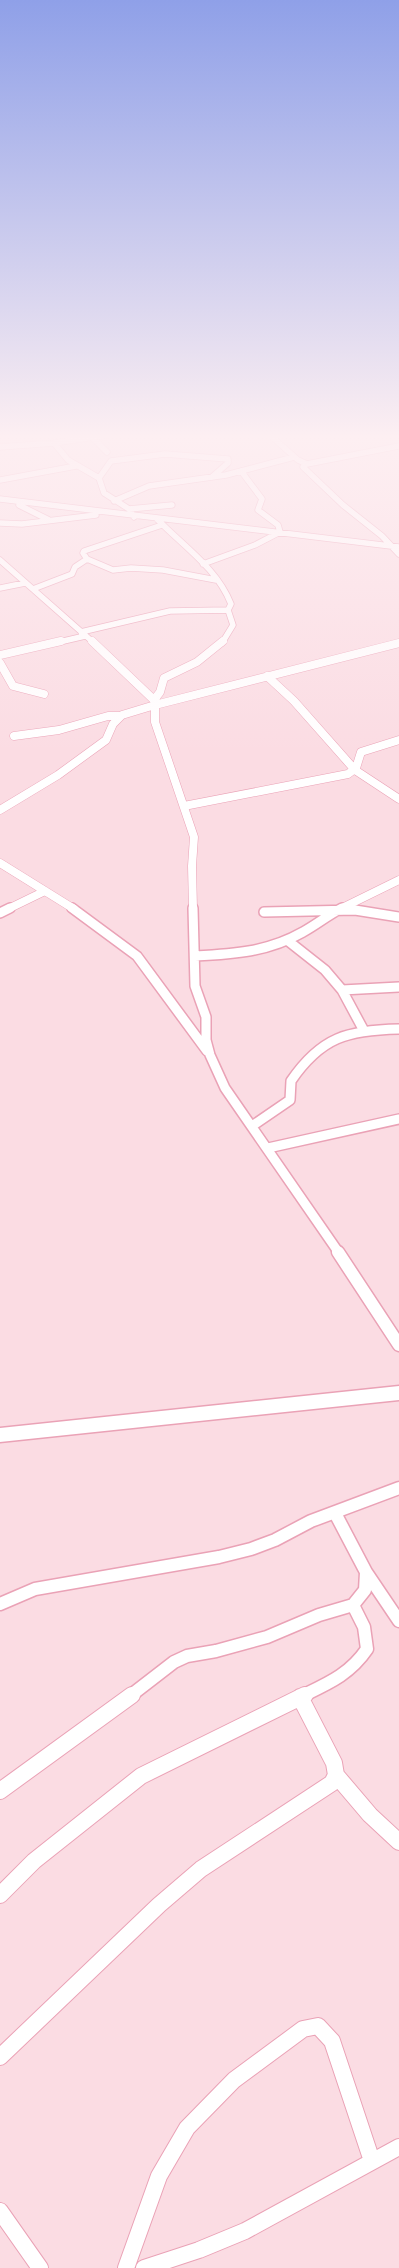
<svg xmlns="http://www.w3.org/2000/svg" width="399" height="2268" viewBox="0 0 399 2268" font-family="Manrope,sans-serif">
<style>
.lines{fill:none;stroke-linecap:round;stroke-linejoin:round}
.minor-far4-casing{stroke:#eaa2b6;stroke-width:7}
.minor-far3-casing{stroke:#eaa2b6;stroke-width:9}
.minor-far2-casing{stroke:#eaa2b6;stroke-width:12}
.minor-far1-casing{stroke:#eaa2b6;stroke-width:15}
.minor-casing{stroke:#eaa2b6;stroke-width:18}
.tertiary-casing{stroke:#eaa2b6;stroke-width:3}
.minor-far4{stroke:#fff;stroke-width:5.5}
.minor-far3{stroke:#fff;stroke-width:8}
.minor-far2{stroke:#fff;stroke-width:9}
.minor-far1{stroke:#fff;stroke-width:12}
.minor{stroke:#fff;stroke-width:16}
.tertiary{fill:#fff;fill-rule:evenodd}
</style>
<rect width="100%" height="100%" fill="#fbdce3"/>
<g class="lines">
<g class="minor-far4-casing">
<path id="minor-far4" d="M 90,435 L 107,452
M 270,435 L 298,460 L 307,464 L 399,446
M 54,443 L 68,460 L 99,478 L 104,493 L 129,509 L 134,517
M 0,447 L 54,443 L 107,435
M 305,463 L 303,467 L 343,505 L 382,536 L 399,554
M 99,478 L 111,461 L 165,454 L 228,459 L 228,463 L 212,477
M 0,480 L 76,466
M 0,499 L 399,547
M 114,501 L 149,486 L 226,475 L 294,457
M 19,505 L 49,520
M 129,509 L 172,505
M 157,519 C 183,546 217,568 231,604 L 228,610 L 233,625 L 222,643
M 0,523 L 22,524 L 96,515
M 87,559 L 113,570 L 131,568 L 163,570 L 216,580
M 0,560 L 94,643
M 203,564 L 255,545 L 280,532 L 278,525 L 258,510 L 262,499 L 241,471
M 0,588 L 25,583
M 33,589 L 72,574 L 75,567 L 87,559 L 83,553 L 84,551 L 162,525
M 81,632 L 170,611 L 228,610
M 55,643 L 85,636"/>
</g>
<g class="minor-far3-casing">
<path id="minor-far3" d="M 0,655 L 61,641
M 0,663 L 13,686 L 44,694
M 267,676 L 294,701 L 355,770 L 399,799
M 154,700 L 160,692 L 164,678 L 197,662 L 223,641
M 14,736 L 59,730 L 108,716 L 120,716
M 184,806 L 348,774 L 356,768 L 361,752 L 399,740
M 0,810 L 58,775 L 106,740 L 113,724 L 122,715 L 155,705 L 154,700 L 92,641
M 0,863 L 74,909
M 8,909 L 45,891
M 193,909 L 192,866 L 194,837 L 155,722 L 155,705 L 399,643
M 340,909 L 399,880"/>
</g>
<g class="minor-far2-casing">
<path id="minor-far2" d="M 72,908 L 137,956 L 207,1051
M 193,908 L 195,986 L 206,1017 L 206,1040 L 210,1055 L 225,1088 L 339,1253
M 264,912 L 355,910 L 399,917
M 0,913 L 10,908
M 287,940 L 325,970 L 342,990 L 363,1029
M 195,956 C 234,954 268,952 303,932 C 316,925 328,915 342,908
M 342,990 L 399,987
M 252,1126 L 290,1100 L 291,1081 C 321,1037 348,1030 399,1029
M 268,1148 L 399,1119"/>
</g>
<g class="minor-far1-casing">
<path id="minor-far1" d="M 338,1252 L 399,1345
M 335,1513 L 366,1572 L 399,1621
M 0,1604 L 35,1589 L 219,1557 L 251,1549 L 275,1540 L 311,1521 L 399,1488
M 130,1696 L 174,1662 L 187,1656 L 216,1651 L 267,1637 L 319,1615 L 353,1605 L 365,1590 L 366,1572
M 302,1696 C 329,1683 350,1674 367,1649 L 364,1627 L 353,1605"/>
</g>
<g class="minor-casing">
<path id="minor" d="M 336,1775 L 370,1815 L 399,1842
M 0,1791 L 132,1695
M 0,1895 L 34,1861 L 141,1776 L 305,1695
M 0,2057 L 159,1905 L 201,1869 L 332,1783 L 336,1775 L 334,1763 L 300,1697
M 0,2211 L 40,2268
M 126,2268 L 159,2176 L 187,2128 L 234,2080 L 303,2029 L 318,2026 L 332,2041 L 372,2161
M 144,2268 L 199,2250 L 245,2231 L 399,2147"/>
</g>
<g class="tertiary-casing">
<path id="tertiary" d="M 399,1386 L 399,1400 L 0,1442 L 0,1428 Z"/>
</g>
<use href="#minor-far4" class="minor-far4"/>
<use href="#minor-far3" class="minor-far3"/>
<use href="#minor-far2" class="minor-far2"/>
<use href="#minor-far1" class="minor-far1"/>
<use href="#minor" class="minor"/>
<use href="#tertiary" class="tertiary"/>
</g>
<linearGradient id="sky" x2="0" y2="1"><stop stop-color="#8fa0e8"/><stop offset="0.58" stop-color="#fdeff2"/><stop offset="1" stop-color="#fdeff2" stop-opacity="0"/></linearGradient>
<rect width="399" height="753" fill="url(#sky)"/>
</svg>
